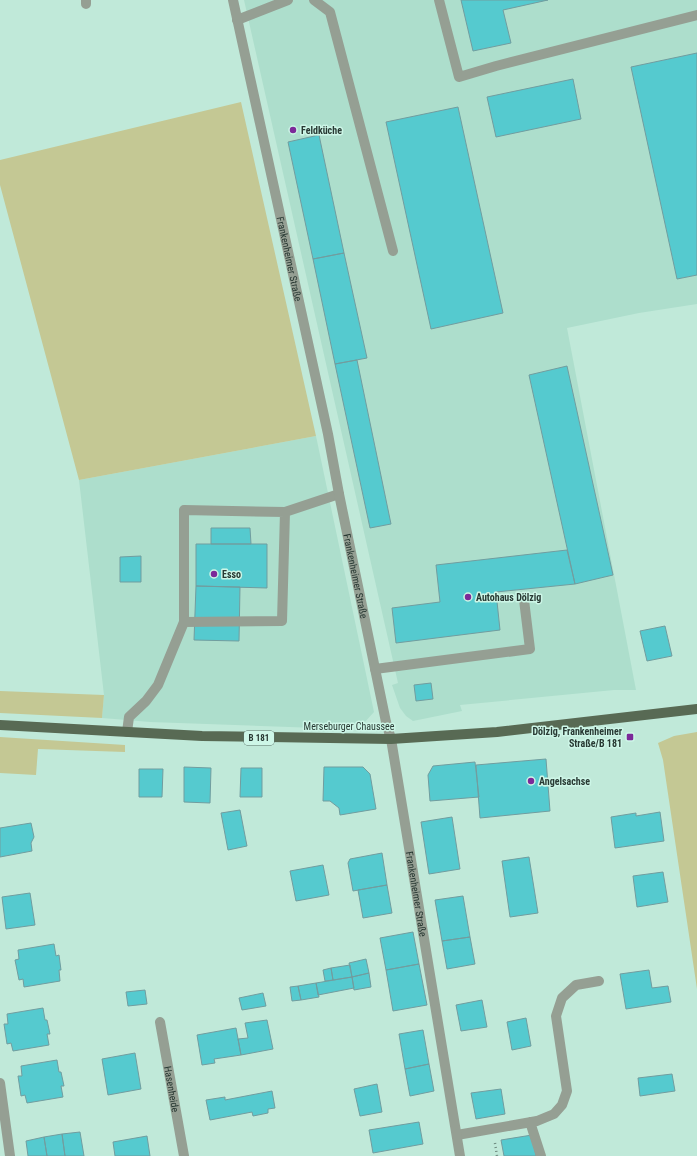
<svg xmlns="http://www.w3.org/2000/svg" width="697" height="1156" viewBox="0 0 697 1156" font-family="'Roboto Condensed',sans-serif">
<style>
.built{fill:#addecc}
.green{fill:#c4c894}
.building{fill:#55cacf;stroke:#719d9f}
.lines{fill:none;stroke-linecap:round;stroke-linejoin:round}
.path{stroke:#6e8a7f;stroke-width:2.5;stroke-dasharray:1 3;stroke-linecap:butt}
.service{stroke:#959f93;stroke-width:10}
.minor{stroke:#959f93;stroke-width:10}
.tertiary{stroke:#959f93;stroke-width:10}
.primary{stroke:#586a54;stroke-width:10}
.poi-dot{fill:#7c2999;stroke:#cdf6e7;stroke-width:1.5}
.labels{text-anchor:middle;stroke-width:3;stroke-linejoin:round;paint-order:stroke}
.shield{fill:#cdf6e7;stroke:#5a7269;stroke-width:1}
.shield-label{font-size:9px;font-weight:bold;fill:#283933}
.poi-label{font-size:10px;font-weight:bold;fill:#283933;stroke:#cdf6e7;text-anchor:start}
.street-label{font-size:10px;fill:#283933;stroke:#cdf6e7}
</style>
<rect width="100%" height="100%" fill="#c0e9d9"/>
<path class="built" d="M 244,0 L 697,0 L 697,304 L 639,313 L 567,328 L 636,690 L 614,690 L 460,705 L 462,711 L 413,721 L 406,716 L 400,708 L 392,685 L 398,683 Z
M 316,436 L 374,712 L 364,723 L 345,729 L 150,722 L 102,718 L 104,695 L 79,480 Z"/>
<path class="green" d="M 241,102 L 316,436 L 79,480 L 0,185 L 0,160 Z
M 0,691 L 104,695 L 102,718 L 0,713 Z
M 697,732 L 697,989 L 663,760 L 658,743 L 674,736 Z
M 0,737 L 125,745 L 125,752 L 38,749 L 36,775 L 0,773 Z"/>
<path class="building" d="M 461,0 L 548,0 L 503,10 L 511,43 L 473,51 Z
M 697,53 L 697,275 L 677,279 L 631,67 Z
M 573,79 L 581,119 L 496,137 L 487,97 Z
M 458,107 L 503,313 L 431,329 L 386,122 Z
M 319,135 L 344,253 L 313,259 L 288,142 Z
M 344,253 L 367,358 L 335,364 L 313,259 Z
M 357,360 L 391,524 L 370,528 L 335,364 Z
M 567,366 L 613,575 L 575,584 L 529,375 Z
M 211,528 L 250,528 L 251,544 L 211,544 Z
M 196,544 L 267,544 L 267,588 L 196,586 Z
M 567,550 L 575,584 L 496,592 L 500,630 L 396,643 L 392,608 L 440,602 L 436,565 Z
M 141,556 L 141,582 L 120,582 L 120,557 Z
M 196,586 L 240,587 L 239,641 L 194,640 Z
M 665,626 L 672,656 L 647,661 L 640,631 Z
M 431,683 L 433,699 L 416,701 L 414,685 Z
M 546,759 L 550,811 L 480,818 L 476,765 Z
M 475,762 L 479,797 L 430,801 L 428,775 L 433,766 Z
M 184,767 L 211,768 L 210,803 L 184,802 Z
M 324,767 L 363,767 L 370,774 L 376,809 L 340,815 L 339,808 L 330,801 L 323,801 Z
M 241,768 L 262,768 L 262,797 L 240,797 Z
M 139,769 L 163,769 L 162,797 L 139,797 Z
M 240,810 L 247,846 L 228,850 L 221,813 Z
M 660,812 L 664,841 L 615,848 L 611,817 L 636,813 L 636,816 Z
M 452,817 L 460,869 L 429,874 L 421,822 Z
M 31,823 L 34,837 L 31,843 L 32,851 L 0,857 L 0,828 Z
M 382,853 L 387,885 L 353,891 L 348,863 L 350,859 Z
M 529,857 L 538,913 L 510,917 L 502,861 Z
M 323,865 L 329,895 L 296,901 L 290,871 Z
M 663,872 L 668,902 L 637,907 L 633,876 Z
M 387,885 L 392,913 L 363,918 L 358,890 Z
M 30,893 L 35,925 L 6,929 L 2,897 Z
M 463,896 L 470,937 L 442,941 L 435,900 Z
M 413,932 L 419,964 L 386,970 L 380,938 Z
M 470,937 L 475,964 L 447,969 L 442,941 Z
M 54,944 L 56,956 L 59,955 L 61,970 L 59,970 L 60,981 L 24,987 L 23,979 L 19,980 L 15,960 L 19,959 L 18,950 Z
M 366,959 L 369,973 L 352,977 L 349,963 Z
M 419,964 L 427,1005 L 393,1011 L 386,970 Z
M 350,965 L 352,977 L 333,980 L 331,968 Z
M 331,968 L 333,980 L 325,981 L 323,970 Z
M 649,970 L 652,988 L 668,986 L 671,1002 L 626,1009 L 620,974 Z
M 369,973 L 371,987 L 354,990 L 352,977 Z
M 352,977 L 354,988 L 318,995 L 316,983 Z
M 316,983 L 319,997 L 301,1000 L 298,986 Z
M 298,986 L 301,1000 L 292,1001 L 290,987 Z
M 145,990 L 147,1004 L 128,1006 L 126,992 Z
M 263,993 L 266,1006 L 242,1010 L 239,998 Z
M 482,1000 L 487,1027 L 461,1031 L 456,1005 Z
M 43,1008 L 45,1020 L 47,1020 L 50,1034 L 47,1034 L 49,1045 L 13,1051 L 11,1043 L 7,1044 L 4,1024 L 8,1024 L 7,1014 Z
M 526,1018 L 531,1046 L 512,1050 L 507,1022 Z
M 267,1020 L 273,1049 L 241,1055 L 238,1039 L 248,1038 L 245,1023 Z
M 236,1028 L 241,1055 L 214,1059 L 215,1063 L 202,1065 L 197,1035 Z
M 423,1030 L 429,1064 L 405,1069 L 399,1034 Z
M 135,1053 L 141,1089 L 108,1095 L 102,1059 Z
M 57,1060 L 59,1072 L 61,1072 L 64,1086 L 61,1086 L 63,1097 L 27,1103 L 25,1095 L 21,1096 L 18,1076 L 22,1076 L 21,1066 Z
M 429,1064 L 434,1091 L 410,1096 L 405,1069 Z
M 672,1074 L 675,1091 L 640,1096 L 638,1078 Z
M 377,1084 L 382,1112 L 360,1116 L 354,1089 Z
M 501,1089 L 505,1114 L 476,1119 L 471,1093 Z
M 272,1091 L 275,1108 L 268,1109 L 268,1113 L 253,1116 L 252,1112 L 210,1120 L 206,1100 L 225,1097 L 225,1100 Z
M 419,1122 L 423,1144 L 373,1153 L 369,1130 Z
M 80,1132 L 84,1156 L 65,1156 L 62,1134 Z
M 62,1134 L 65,1156 L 47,1156 L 44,1137 Z
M 532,1135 L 536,1156 L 504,1156 L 501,1140 Z
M 147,1136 L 150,1156 L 115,1156 L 113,1142 Z
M 44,1137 L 47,1156 L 28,1156 L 26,1141 Z"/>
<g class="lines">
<path class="path" d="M 495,1143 L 497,1156"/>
<path class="service" d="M 86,0 L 86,4
M 314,0 L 330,12 L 393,251
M 439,0 L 459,77 L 496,66 L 697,15
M 237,20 L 288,0
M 184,622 L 282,621 L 285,512
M 375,669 L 530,649 L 524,600
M 127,732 L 129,717 L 146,701 L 158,685 L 184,622 L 184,510 L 285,512 L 339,494
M 530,1122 L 541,1156
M 457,1135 L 537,1121 L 554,1114 L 562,1105 L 567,1091 L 556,1016 L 562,998 L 576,985 L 599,981"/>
<g class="minor">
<path id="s1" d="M 391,739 L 460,1156"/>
<path id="s2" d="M 160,1022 L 184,1156"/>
<path d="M 0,1083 L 10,1156"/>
</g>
<path class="tertiary" id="s3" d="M 233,0 L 328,434 L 339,494 L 386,722 L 391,739"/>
<path class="primary" d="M 0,725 L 202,736 L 391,739 L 497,732 L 697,709"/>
</g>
<g class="poi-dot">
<circle cx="293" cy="130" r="4"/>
<circle cx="214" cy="574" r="4"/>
<circle cx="468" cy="597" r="4"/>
<rect x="626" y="733" width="8" height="8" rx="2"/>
<circle cx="531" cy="781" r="4"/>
</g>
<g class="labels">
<rect class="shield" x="244" y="731" width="30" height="14" rx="3"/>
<g class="shield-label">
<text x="259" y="741">B 181</text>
</g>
<g class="poi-label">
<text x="301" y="134">Feldküche</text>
<text x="222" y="578">Esso</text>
<text x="476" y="601">Autohaus Dölzig</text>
<text x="622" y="735" text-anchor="end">Dölzig, Frankenheimer<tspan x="622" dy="12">Straße/B 181</tspan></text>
<text x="539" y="785">Angelsachse</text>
</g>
<g class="street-label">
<text dy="4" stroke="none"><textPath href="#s3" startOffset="265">Frankenheimer Straße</textPath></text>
<text dy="4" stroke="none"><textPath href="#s3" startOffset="589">Frankenheimer Straße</textPath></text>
<text x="349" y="730">Merseburger Chaussee</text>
<text dy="4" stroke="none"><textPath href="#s1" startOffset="157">Frankenheimer Straße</textPath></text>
<text dy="4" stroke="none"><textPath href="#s2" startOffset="68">Hasenheide</textPath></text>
</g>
</g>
</svg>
